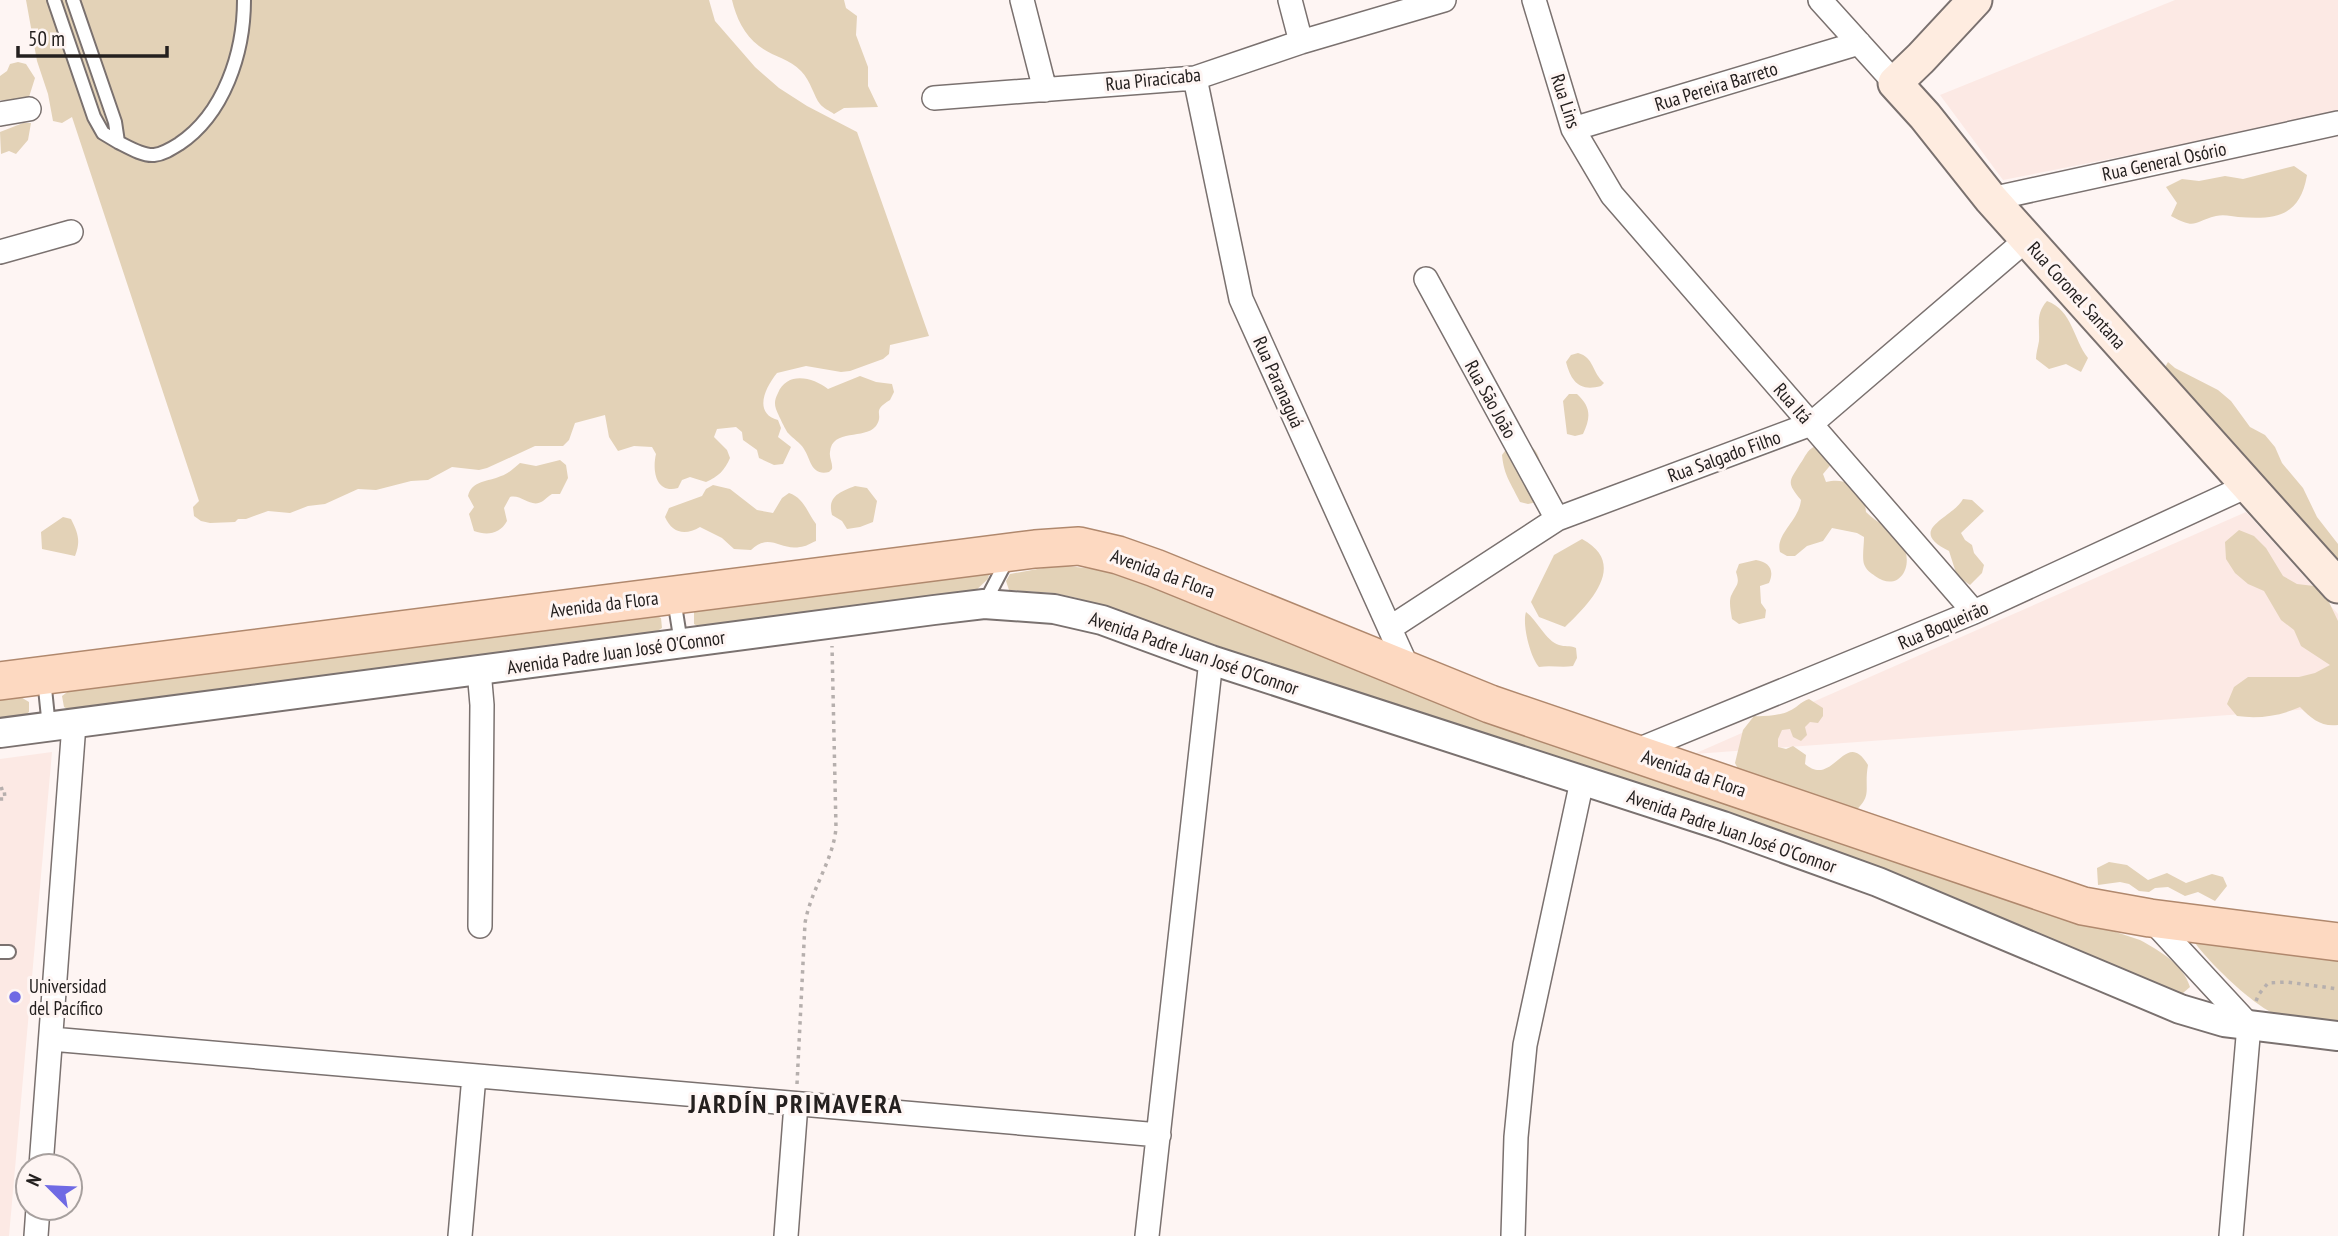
<svg xmlns="http://www.w3.org/2000/svg" width="2338" height="1236" viewBox="0 0 2338 1236" font-family="'PT Sans Narrow',sans-serif">
<style>
.built{fill:#fce9e4}
.green{fill:#e3d2b7}
.lines{fill:none;stroke-linecap:round;stroke-linejoin:round}
.service-casing{stroke:#7a716f;stroke-width:16}
.minor-casing{stroke:#7a716f;stroke-width:26}
.tertiary-casing{stroke:#7a716f;stroke-width:32}
.secondary-casing{stroke:#7a716f;stroke-width:37}
.primary-casing{stroke:#b0886d;stroke-width:40}
.path{stroke:#b6afad;stroke-width:3.5;stroke-dasharray:3.5 5;stroke-linecap:butt}
.service{stroke:#fff;stroke-width:12}
.minor{stroke:#fff;stroke-width:23}
.tertiary{stroke:#fff;stroke-width:28}
.secondary{stroke:#feece0;stroke-width:33}
.primary{stroke:#fdd9c1;stroke-width:37}
.poi-dot{fill:#6f6ae4;stroke:#fef5f3;stroke-width:2.5}
.labels{text-anchor:middle;stroke-width:6;stroke-linejoin:round;paint-order:stroke}
.street-label{font-size:19px;fill:#24201f;stroke:#fef5f3}
.poi-label{font-size:19px;fill:#24201f;stroke:#fef5f3;text-anchor:start}
.district-label{font-size:26px;font-weight:bold;letter-spacing:2px;fill:#24201f;stroke:#fef5f3}
</style>
<rect width="100%" height="100%" fill="#fef5f3"/>
<path class="built" d="M 2175,0 L 2338,0 L 2338,114 L 2003,180 L 1940,95 Z
M 2246,512 L 2338,614 L 2338,707 L 1694,754 Z
M 52,752 L 9,1236 L 0,1236 L 0,759 Z"/>
<path class="green" d="M 26,0 L 709,0 L 715,21 L 755,67 L 779,88 L 807,106 L 857,132 L 929,336 L 890,345 L 889,354 L 883,359 L 850,371 L 841,372 L 806,366 L 777,373 C 765,388 753,413 778,420 L 781,428 L 778,437 L 791,447 L 783,464 L 774,465 L 759,458 L 757,450 L 743,440 L 742,432 L 736,427 L 717,429 L 714,437 L 727,450 L 730,458 C 725,470 718,477 706,482 L 690,477 L 682,480 L 678,488 C 656,494 652,471 656,454 L 652,447 L 634,446 L 618,451 L 609,437 L 605,415 L 575,423 L 569,440 L 563,446 L 535,446 L 487,468 L 479,470 L 452,467 L 428,480 L 411,481 L 376,490 L 358,489 L 325,504 L 308,506 L 290,513 L 268,511 L 246,519 L 238,519 L 235,522 L 210,523 L 201,521 L 194,516 L 193,507 L 199,501 L 72,117 L 62,123 L 53,121 L 48,94 L 37,61 Z
M 732,0 L 844,0 L 846,8 L 857,16 L 856,35 L 868,67 L 868,86 L 878,107 L 844,108 L 834,114 C 830,111 823,108 820,104 C 814,97 811,81 801,71 C 789,58 773,57 759,46 C 744,35 736,17 732,0 Z
M 18,62 L 26,64 L 35,78 L 29,97 L 24,104 L 0,100 L 0,76 L 7,71 L 10,64 Z
M 23,123 L 31,123 L 28,140 L 16,154 L 9,151 L 1,154 L 0,132 Z
M 2294,166 L 2307,175 C 2300,217 2275,220 2238,217 C 2232,216 2223,214 2216,216 C 2192,222 2197,230 2171,216 L 2177,203 L 2166,187 L 2182,179 L 2199,181 L 2225,176 L 2243,179 Z
M 2047,301 C 2073,311 2073,339 2088,358 L 2081,372 L 2066,364 L 2049,369 L 2036,359 C 2036,353 2038,347 2039,341 C 2040,326 2035,314 2047,301 Z
M 1578,353 C 1594,357 1592,373 1604,383 L 1601,386 C 1579,392 1571,381 1566,362 L 1571,355 Z
M 2168,362 L 2175,368 L 2218,390 L 2231,401 L 2250,427 L 2265,435 L 2275,447 L 2282,463 L 2303,488 L 2317,517 L 2338,544 L 2338,580 L 2160,376 Z
M 860,376 L 876,382 L 892,384 L 894,392 L 890,400 C 870,412 885,413 876,426 C 865,440 832,428 830,452 C 829,458 833,463 832,469 L 829,472 C 811,476 811,460 804,449 C 800,442 793,439 788,433 C 786,431 777,412 776,409 C 774,403 775,399 778,393 C 787,371 813,377 828,389 Z
M 1569,394 L 1577,394 C 1591,407 1591,417 1583,434 L 1575,436 L 1567,434 L 1563,401 Z
M 1524,442 C 1549,453 1539,480 1537,502 L 1528,504 L 1520,502 C 1511,483 1504,476 1502,455 L 1508,447 Z
M 1815,446 L 1833,462 L 1823,474 L 1826,482 C 1843,478 1852,484 1864,495 L 1866,512 C 1877,523 1894,530 1902,544 C 1915,564 1900,594 1875,576 C 1871,573 1866,570 1864,564 C 1862,557 1864,545 1864,537 L 1857,533 L 1832,528 L 1823,541 L 1807,546 L 1795,556 L 1787,556 L 1780,552 C 1775,534 1799,521 1801,500 C 1786,482 1789,482 1800,464 C 1806,456 1806,451 1815,446 Z
M 560,460 L 566,465 L 568,478 L 560,494 L 552,494 C 548,496 546,499 543,501 C 531,509 522,494 510,497 L 504,508 L 507,521 C 500,534 487,536 474,531 L 469,514 L 474,507 L 468,496 C 472,480 488,482 501,476 C 508,474 514,468 520,463 L 536,466 Z
M 713,485 L 730,489 L 757,510 L 773,513 L 782,498 L 789,493 C 804,498 807,512 816,524 L 816,541 C 811,543 805,547 800,547 C 780,551 770,532 751,550 L 734,549 L 722,538 L 700,527 C 685,536 672,533 665,517 L 669,508 L 702,496 L 706,489 Z
M 855,486 L 867,488 L 877,501 L 873,522 L 860,527 L 847,529 L 842,521 L 832,515 C 827,496 840,492 855,486 Z
M 1963,499 L 1972,500 L 1984,511 L 1961,533 L 1965,540 L 1972,545 L 1974,553 L 1984,565 L 1982,573 L 1970,585 L 1957,576 L 1949,551 C 1905,529 1952,519 1963,499 Z
M 63,517 L 71,519 C 78,533 81,541 75,556 L 42,549 L 41,532 Z
M 2239,530 L 2254,536 L 2266,548 L 2283,576 L 2297,584 L 2314,586 L 2327,598 L 2338,621 L 2338,725 C 2321,727 2312,719 2300,707 C 2280,716 2259,719 2237,716 L 2227,704 L 2234,687 L 2248,677 L 2299,677 L 2315,673 L 2330,665 L 2301,646 L 2294,630 L 2281,620 L 2264,591 L 2248,584 L 2235,573 L 2226,559 L 2225,542 Z
M 1582,539 C 1629,564 1589,604 1565,627 L 1539,617 L 1531,602 L 1554,555 Z
M 1756,560 C 1769,562 1775,570 1769,583 L 1760,586 L 1761,603 L 1766,610 L 1765,618 L 1739,624 L 1732,619 C 1731,612 1728,600 1732,594 C 1737,584 1740,584 1736,572 L 1739,564 Z
M 1059,565 L 1102,570 L 1143,581 L 1593,759 L 2140,940 C 2160,951 2183,964 2190,987 L 2183,993 L 2172,992 L 1589,772 L 1077,598 L 1053,593 L 1009,590 L 1006,581 L 1010,574 Z
M 986,574 L 989,575 L 988,579 L 973,593 L 699,627 L 694,624 L 694,611 Z
M 1526,612 C 1537,620 1546,641 1559,645 C 1565,647 1569,645 1576,648 L 1577,658 L 1573,666 C 1561,668 1552,665 1539,667 C 1530,657 1522,624 1526,612 Z
M 653,614 L 661,618 L 662,628 L 656,632 L 71,711 L 64,707 L 62,696 L 70,690 Z
M 19,696 L 29,702 L 29,712 L 23,717 L 0,720 L 0,699 Z
M 1809,699 L 1823,708 L 1823,716 L 1818,723 L 1810,722 L 1805,727 L 1807,735 L 1801,741 L 1793,737 L 1790,729 L 1782,730 L 1778,739 L 1778,747 L 1786,749 L 1793,746 L 1806,755 L 1805,764 C 1834,789 1845,726 1868,765 C 1863,793 1876,796 1846,818 L 1757,783 L 1755,775 L 1739,771 L 1735,763 L 1743,730 L 1754,716 C 1761,717 1783,715 1789,711 C 1797,708 1800,702 1809,699 Z
M 2109,862 L 2127,865 L 2148,880 L 2167,873 L 2186,883 L 2212,874 L 2223,877 L 2227,886 L 2215,901 L 2198,892 L 2185,896 L 2168,887 L 2155,888 L 2149,892 L 2139,891 L 2129,884 L 2120,882 L 2098,885 L 2097,868 Z
M 2193,940 L 2338,958 L 2338,1021 C 2320,1020 2301,1020 2283,1017 C 2259,1012 2207,961 2193,940 Z"/>
<g class="lines">
<g class="service-casing">
<path id="service" d="M 54,0 L 94,117 L 103,133 L 118,142 L 115,122 L 73,0
M 118,142 C 128,147 143,156 154,155 C 163,154 171,149 179,144 C 224,114 244,53 244,0
M 674,599 L 681,643
M 984,604 L 1007,560
M 44,679 L 49,727
M 0,952 L 9,952"/>
</g>
<g class="minor-casing">
<path id="minor" d="M 1022,0 L 1045,90
M 1290,0 L 1301,42
M 1534,0 L 1573,129 L 1612,195 L 1974,612
M 1820,0 L 1895,83
M 1195,78 L 1241,299 L 1409,671
M 934,98 L 1195,78 L 1301,42 L 1444,0
M 0,114 L 29,109
M 1573,129 L 1859,43
M 1991,199 L 2338,123
M 0,252 L 71,232
M 1426,279 L 1557,519
M 1390,628 L 1557,519 L 1811,424 L 2027,239
M 479,670 L 482,705 L 480,926
M 1633,752 L 1974,612 L 2247,486
M 2150,918 L 2249,1025 L 2231,1236
M 51,1039 L 1159,1135
M 41,1166 L 74,724
M 36,1236 L 38,1208
M 460,1236 L 474,1076
M 786,1236 L 796,1104
M 1147,1236 L 1211,660
M 1513,1236 L 1516,1137 L 1525,1045 L 1582,781"/>
</g>
<g class="tertiary-casing">
<path id="tertiary" d="M 0,733 L 934,610 L 984,604 L 1054,609 L 1102,620 L 1211,660 L 1723,826 L 1878,882 L 2180,1009 L 2224,1022 L 2338,1036"/>
</g>
<g class="secondary-casing">
<path id="secondary" d="M 1975,0 L 1921,58 L 1895,83 L 1925,116 L 1991,199 L 2338,586"/>
</g>
<g class="primary-casing">
<path id="primary" d="M 0,681 L 1035,549 L 1079,546 L 1118,555 L 1155,568 L 1490,704 L 2083,906 L 2150,918 L 2338,942"/>
</g>
<path class="path" d="M 0,789 L 4,788 L 5,799 L 0,799
M 2256,1001 L 2259,994 L 2268,983 L 2287,982 L 2338,989
M 797,1084 L 805,923 C 811,889 833,861 836,828 L 832,646"/>
<use href="#service" class="service"/>
<use href="#minor" class="minor"/>
<use href="#tertiary" class="tertiary"/>
<use href="#secondary" class="secondary"/>
<use href="#primary" class="primary"/>
</g>
<circle class="poi-dot" cx="15" cy="997" r="7"/>
<g class="labels">
<g class="street-label">
<text transform="translate(1153 79) rotate(-6)" y="7">Rua Piracicaba</text>
<text transform="translate(1716 86) rotate(-17)" y="7">Rua Pereira Barreto</text>
<text transform="translate(1566 101) rotate(72)" y="7">Rua Lins</text>
<text transform="translate(2164 161) rotate(-12)" y="7">Rua General Osório</text>
<text transform="translate(2077 295) rotate(48)" y="7">Rua Coronel Santana</text>
<text transform="translate(1279 382) rotate(66)" y="7">Rua Paranaguá</text>
<text transform="translate(1491 399) rotate(61)" y="7">Rua São João</text>
<text transform="translate(1793 403) rotate(49)" y="7">Rua Itá</text>
<text transform="translate(1724 456) rotate(-20)" y="7">Rua Salgado Filho</text>
<text transform="translate(1163 573) rotate(20)" y="7">Avenida da Flora</text>
<text transform="translate(604 604) rotate(-7)" y="7">Avenida da Flora</text>
<text transform="translate(1943 625) rotate(-23)" y="7">Rua Boqueirão</text>
<text transform="translate(616 652) rotate(-8)" y="7">Avenida Padre Juan José O'Connor</text>
<text transform="translate(1194 653) rotate(19)" y="7">Avenida Padre Juan José O'Connor</text>
<text transform="translate(1694 773) rotate(19)" y="7">Avenida da Flora</text>
<text transform="translate(1732 831) rotate(19)" y="7">Avenida Padre Juan José O'Connor</text>
</g>
<g class="poi-label">
<text x="29" y="993">Universidad<tspan x="29" dy="22">del Pacífico</tspan></text>
</g>
<g class="district-label">
<text x="796" y="1113">JARDÍN PRIMAVERA</text>
</g>
</g>
<g transform="translate(49 1187) rotate(294)"><circle r="33" fill="#fef5f3" stroke="#a7a09e" stroke-width="2"/>
<path d="M0-5L12 26L0 18L-12 26Z" fill="#6f6ae4"/>
<text y="-10" font-size="19" font-weight="bold" text-anchor="middle" fill="#24201f">N</text>
</g>
<path d="M18 46v10h149v-10" fill="none" stroke="#24201f" stroke-width="3.5"/>
<text x="28" y="46" font-size="21" fill="#24201f" stroke="#fef5f3" stroke-width="5" paint-order="stroke">50 m</text>
</svg>
